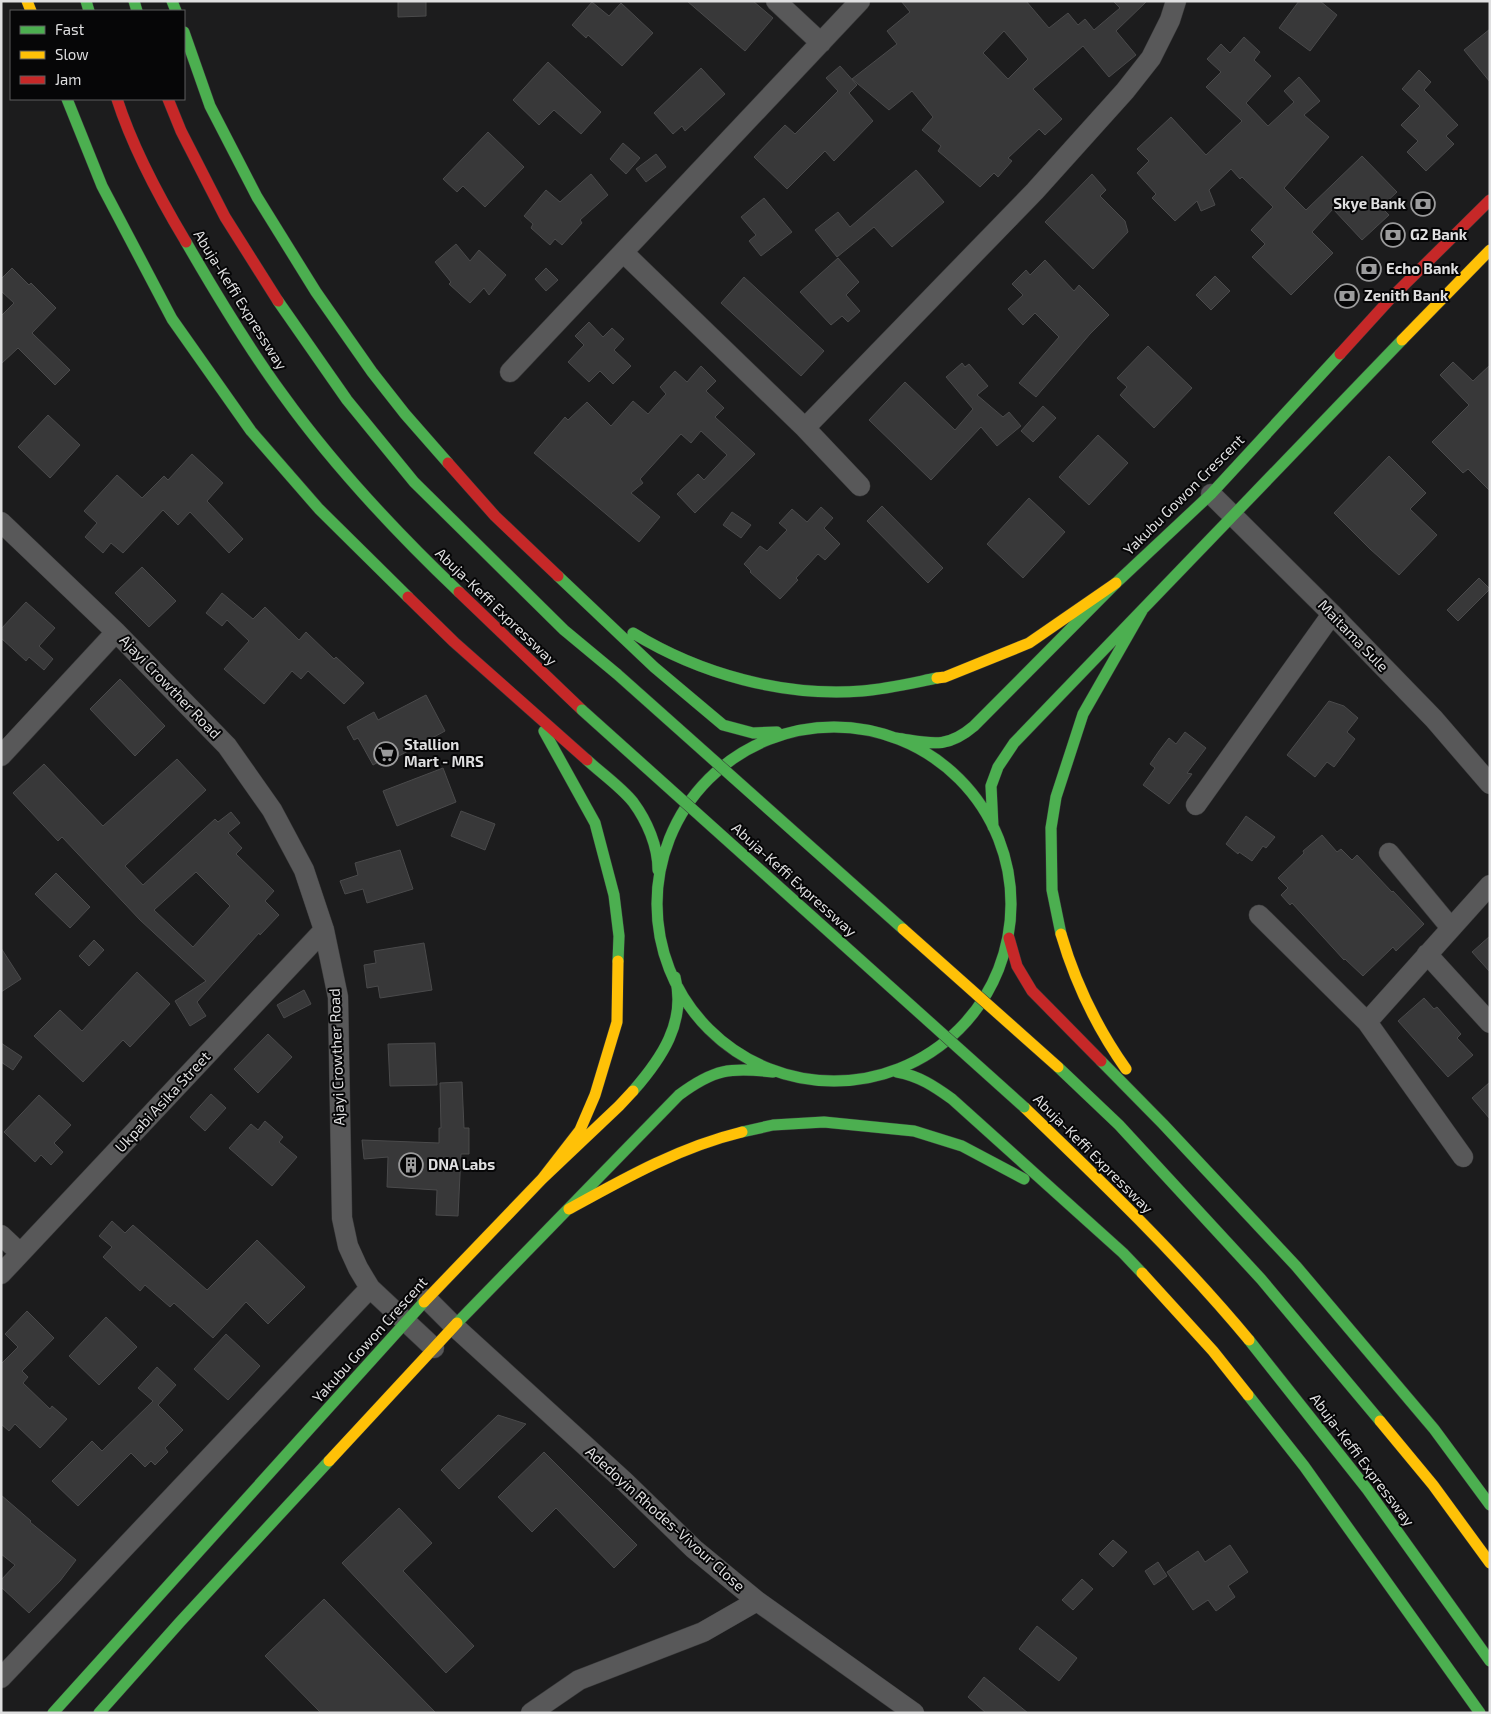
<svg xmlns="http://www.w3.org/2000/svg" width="1491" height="1714" viewBox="0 0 1491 1714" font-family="'Exo 2',sans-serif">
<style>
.building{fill:#383839;stroke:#4a4a4b;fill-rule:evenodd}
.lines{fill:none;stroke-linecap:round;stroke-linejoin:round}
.street-casing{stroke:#39393a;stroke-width:21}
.fast-casing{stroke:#39393a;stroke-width:12}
.slow-casing{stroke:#39393a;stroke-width:12}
.jam-casing{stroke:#39393a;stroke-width:12}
.street{stroke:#585859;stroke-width:20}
.fast{stroke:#4caf50;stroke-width:11}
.slow{stroke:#ffc107;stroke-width:11}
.jam{stroke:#c62828;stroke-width:11}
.fast-bridge-casing{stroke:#39393a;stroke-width:12;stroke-linecap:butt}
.slow-bridge-casing{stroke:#39393a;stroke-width:12;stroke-linecap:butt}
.fast-bridge{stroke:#4caf50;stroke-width:11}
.slow-bridge{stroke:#ffc107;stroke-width:11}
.labels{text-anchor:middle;stroke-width:4;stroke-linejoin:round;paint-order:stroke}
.poi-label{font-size:15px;font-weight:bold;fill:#dfdfe0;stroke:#060607;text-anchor:start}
.street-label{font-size:15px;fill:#dfdfe0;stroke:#060607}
</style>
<rect width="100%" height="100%" fill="#1c1c1d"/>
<path class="building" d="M 398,1 L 426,1 L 426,16 L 398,17 Z
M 687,1 L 753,1 L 773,18 L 745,51 Z
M 901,1 L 1026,1 L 1049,28 L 1068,13 L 1078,25 L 1085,19 L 1094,30 L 1120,8 L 1113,1 L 1147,1 L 1116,31 L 1136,55 L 1109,77 L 1083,46 L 1033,89 L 1062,119 L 1045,135 L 1039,129 L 1008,158 L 1012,161 L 998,177 L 994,173 L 980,187 L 938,151 L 941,146 L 922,130 L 933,117 L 912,91 L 889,110 L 852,79 L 897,44 L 887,31 L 910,12 ZM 1004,31 L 1028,59 L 1008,79 L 983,53 Z
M 1299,1 L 1320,1 L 1337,15 L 1310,51 L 1279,28 Z
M 592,2 L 609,16 L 621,3 L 653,33 L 622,66 L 588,35 L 586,38 L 572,25 Z
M 1490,29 L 1490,82 L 1464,50 Z
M 1244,37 L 1260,52 L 1254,60 L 1271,76 L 1246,103 L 1268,126 L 1294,102 L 1284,91 L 1299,77 L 1320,101 L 1304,115 L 1329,137 L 1284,188 L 1306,210 L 1362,156 L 1397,192 L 1381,207 L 1389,215 L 1362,240 L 1333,209 L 1312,232 L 1333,253 L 1291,295 L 1252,257 L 1265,244 L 1251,230 L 1273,207 L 1242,177 L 1240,179 L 1231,169 L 1209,190 L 1215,205 L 1201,211 L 1197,201 L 1175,221 L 1152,198 L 1156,194 L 1137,173 L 1149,161 L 1137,149 L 1171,117 L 1206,155 L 1242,121 L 1206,87 L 1221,72 L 1207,59 L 1221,44 L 1230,53 Z
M 548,62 L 601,112 L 581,134 L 554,110 L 539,125 L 513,100 Z
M 840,66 L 857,85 L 849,93 L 873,121 L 834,161 L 825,151 L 787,189 L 754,157 L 785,125 L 795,134 L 838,91 L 826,78 Z
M 701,68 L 725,94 L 685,131 L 682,126 L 673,134 L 654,113 Z
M 1419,70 L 1431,82 L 1424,90 L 1458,125 L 1446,136 L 1454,144 L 1426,171 L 1407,152 L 1418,141 L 1401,125 L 1420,106 L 1402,89 Z
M 488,132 L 524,167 L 485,207 L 463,186 L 457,192 L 443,179 Z
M 623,143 L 640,158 L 626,174 L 610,159 Z
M 656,154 L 666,167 L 646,182 L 636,169 Z
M 916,170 L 944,202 L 892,247 L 874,227 L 837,257 L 815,230 L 838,212 L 850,227 Z
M 591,174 L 608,195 L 580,220 L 582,223 L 562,245 L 555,239 L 550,245 L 531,228 L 533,224 L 524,216 L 546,190 L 560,202 Z
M 1092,174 L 1106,190 L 1100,196 L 1125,221 L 1128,232 L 1093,269 L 1045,222 Z
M 764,198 L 792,232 L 761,256 L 749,241 L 756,235 L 741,217 Z
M 456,244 L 470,261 L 479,250 L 506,275 L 489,295 L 484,288 L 470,303 L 449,284 L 451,282 L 435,262 Z
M 838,258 L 859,282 L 846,295 L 860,311 L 848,322 L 842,316 L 831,325 L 800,292 Z
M 1045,260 L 1074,291 L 1079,285 L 1109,315 L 1090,334 L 1036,397 L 1019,383 L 1059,337 L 1035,313 L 1023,325 L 1008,309 L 1023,295 L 1012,284 L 1026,270 L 1030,275 Z
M 12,268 L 29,285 L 31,283 L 56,308 L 32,333 L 70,370 L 55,385 L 18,348 L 1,364 L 1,316 L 14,303 L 1,291 L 1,279 Z
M 546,268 L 558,280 L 546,291 L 535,279 Z
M 1215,276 L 1230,291 L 1211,310 L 1196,295 Z
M 744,277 L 824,351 L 801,376 L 721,303 Z
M 589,322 L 603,337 L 612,328 L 624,339 L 614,350 L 631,366 L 613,384 L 600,371 L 589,382 L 568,362 L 584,345 L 575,336 Z
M 1148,346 L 1192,388 L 1154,428 L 1120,395 L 1127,387 L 1117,378 Z
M 1453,362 L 1473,381 L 1490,365 L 1490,491 L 1468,469 L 1463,473 L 1432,442 L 1469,405 L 1440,375 Z
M 962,363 L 965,367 L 969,364 L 988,386 L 977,395 L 1003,417 L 1009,412 L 1021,426 L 997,446 L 981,427 L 931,480 L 869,420 L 905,382 L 955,430 L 973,409 L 946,377 Z
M 701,366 L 716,381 L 706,391 L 724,408 L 715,417 L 755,454 L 695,513 L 677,494 L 698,474 L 704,480 L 727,455 L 701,431 L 691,443 L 681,434 L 640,479 L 643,483 L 631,493 L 660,517 L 639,542 L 534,453 L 565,417 L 568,420 L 587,402 L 611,426 L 633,401 L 648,414 L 666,394 L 660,387 L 675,371 L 687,382 Z
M 1043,406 L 1056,418 L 1033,442 L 1021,431 Z
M 48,415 L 80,445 L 50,478 L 18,447 Z
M 1098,435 L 1128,463 L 1089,505 L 1059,477 Z
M 192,454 L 223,483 L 207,501 L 243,539 L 229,553 L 190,512 L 178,525 L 163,510 L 123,553 L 111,543 L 103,553 L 85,537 L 97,523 L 84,511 L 117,475 L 142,498 L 164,476 L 168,480 Z
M 1389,456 L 1426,493 L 1410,509 L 1437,535 L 1399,575 L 1370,549 L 1334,513 Z
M 1029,498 L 1065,532 L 1023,578 L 987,544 Z
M 882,506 L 943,568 L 928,583 L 867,521 Z
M 821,507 L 833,518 L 824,528 L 840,544 L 825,560 L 818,554 L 796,578 L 798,580 L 780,599 L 750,572 L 751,571 L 744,564 L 760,546 L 767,551 L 787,530 L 779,523 L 792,509 L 807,522 Z
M 732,512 L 751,525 L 741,538 L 723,525 Z
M 142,567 L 176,601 L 149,627 L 115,593 Z
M 1479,578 L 1490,589 L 1458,621 L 1447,610 Z
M 222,593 L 253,619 L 265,607 L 299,640 L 306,632 L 334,659 L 336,657 L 364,683 L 344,704 L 308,671 L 301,679 L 292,671 L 264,704 L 224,669 L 249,641 L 227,620 L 222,626 L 206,613 Z
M 26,602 L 55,628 L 39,646 L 53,659 L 44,670 L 29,657 L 26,661 L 1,638 L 1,629 Z
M 120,679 L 165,726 L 135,756 L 90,709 Z
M 426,695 L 445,731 L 397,757 L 395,753 L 373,765 L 358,738 L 354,740 L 347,727 L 374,712 L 378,720 Z
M 1329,701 L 1344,706 L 1358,718 L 1347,732 L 1355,739 L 1334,767 L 1327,762 L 1315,777 L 1287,755 Z
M 1185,732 L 1206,748 L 1187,773 L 1192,774 L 1169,804 L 1143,785 L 1155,768 L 1150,764 L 1159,751 L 1169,738 L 1176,744 Z
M 177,759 L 206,790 L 125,866 L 143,885 L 215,819 L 218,822 L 231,812 L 240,823 L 228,833 L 242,848 L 236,854 L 274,891 L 265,901 L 279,915 L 260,935 L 259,933 L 197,1002 L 206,1016 L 190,1026 L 175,1001 L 206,981 L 140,920 L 62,837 L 58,841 L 13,793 L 44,764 L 103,826 ZM 196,872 L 230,906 L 193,947 L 154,910 Z
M 443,768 L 456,802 L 397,826 L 383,791 Z
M 461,811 L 495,824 L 485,850 L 451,836 Z
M 1246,816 L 1275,837 L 1266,848 L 1263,846 L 1252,861 L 1239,852 L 1238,854 L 1226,844 Z
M 1322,835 L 1337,852 L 1341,849 L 1352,860 L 1357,855 L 1392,892 L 1393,891 L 1424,924 L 1396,951 L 1393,947 L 1363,976 L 1345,959 L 1344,960 L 1292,903 L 1290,905 L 1281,895 L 1288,888 L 1278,878 L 1304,853 L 1303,851 Z
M 400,850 L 413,889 L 367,903 L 363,889 L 345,894 L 340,881 L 358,875 L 355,863 Z
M 56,873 L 90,907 L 70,928 L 35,894 Z
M 1490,936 L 1490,972 L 1472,952 Z
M 94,940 L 104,950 L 89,966 L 79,956 Z
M 424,943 L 432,990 L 380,998 L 378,986 L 367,988 L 364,965 L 376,963 L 374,951 Z
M 1,948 L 21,979 L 1,992 Z
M 137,972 L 170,1004 L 130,1047 L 123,1040 L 83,1082 L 34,1036 L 60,1010 L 82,1031 Z
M 304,990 L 311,1004 L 284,1018 L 277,1005 Z
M 1424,998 L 1434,1009 L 1437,1007 L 1461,1034 L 1457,1038 L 1473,1055 L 1448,1077 L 1398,1021 Z
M 268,1034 L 292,1057 L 258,1093 L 234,1069 Z
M 1,1043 L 22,1057 L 13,1070 L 1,1062 Z
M 435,1043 L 437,1085 L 390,1086 L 388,1044 Z
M 462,1082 L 464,1128 L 469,1128 L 469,1154 L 461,1154 L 458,1216 L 436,1215 L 437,1190 L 387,1187 L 388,1157 L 364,1159 L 362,1140 L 439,1143 L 439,1128 L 441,1128 L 440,1083 Z
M 1490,1082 L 1490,1119 L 1472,1098 Z
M 211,1094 L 226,1108 L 205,1131 L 190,1117 Z
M 39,1095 L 71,1125 L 54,1143 L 63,1152 L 51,1165 L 41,1155 L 35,1162 L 4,1132 Z
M 265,1121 L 283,1137 L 279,1142 L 297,1157 L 272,1186 L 229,1148 L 251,1124 L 258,1130 Z
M 112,1221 L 125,1233 L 133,1225 L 207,1290 L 257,1240 L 305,1287 L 268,1324 L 246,1302 L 213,1338 L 174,1303 L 170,1307 L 145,1285 L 140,1291 L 103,1257 L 112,1247 L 99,1236 Z
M 27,1311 L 54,1338 L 22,1371 L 28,1377 L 23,1383 L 50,1409 L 52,1406 L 67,1419 L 40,1448 L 15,1424 L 9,1431 L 1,1424 L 1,1364 L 18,1347 L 5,1334 Z
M 106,1317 L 137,1347 L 99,1385 L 69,1356 Z
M 226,1334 L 260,1366 L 228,1400 L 194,1369 Z
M 157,1367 L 176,1385 L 158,1405 L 183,1430 L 165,1448 L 168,1452 L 155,1465 L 151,1461 L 145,1467 L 131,1453 L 78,1506 L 52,1481 L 92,1441 L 102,1451 L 153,1401 L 138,1388 Z
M 498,1415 L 526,1424 L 459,1489 L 441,1470 Z
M 544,1452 L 637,1545 L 614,1568 L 556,1508 L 532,1532 L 498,1497 Z
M 1,1495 L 31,1521 L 30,1522 L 76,1560 L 60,1581 L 29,1613 L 1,1587 L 1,1580 L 15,1565 L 1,1554 Z
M 399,1508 L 432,1543 L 403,1571 L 474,1646 L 446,1673 L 342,1563 Z
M 1113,1540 L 1127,1552 L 1113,1567 L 1099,1554 Z
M 1230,1545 L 1248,1572 L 1228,1586 L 1235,1597 L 1216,1611 L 1208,1600 L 1193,1610 L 1167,1572 L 1198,1551 L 1205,1562 Z
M 1158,1562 L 1167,1576 L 1154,1585 L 1145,1571 Z
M 1082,1579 L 1093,1589 L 1073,1610 L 1062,1600 Z
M 324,1599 L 436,1713 L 321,1713 L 265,1656 Z
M 1037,1626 L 1077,1658 L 1059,1681 L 1019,1649 Z
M 984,1677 L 1028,1713 L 986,1713 L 968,1697 Z"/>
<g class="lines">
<g class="street-casing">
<path id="street" d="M 776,1 L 821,43
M 624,253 L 805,428 L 860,486
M 510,372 L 860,1
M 805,428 L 1035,191 L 1125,91 L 1151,58 L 1170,20 L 1176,1
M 1211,494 L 1332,614 L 1434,719 L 1490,784
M 1,522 L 116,632 L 227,746 L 272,810 L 304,870 L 324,930 L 338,997 L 342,1218 L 348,1246 L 358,1268 L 370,1288 L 434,1348
M 1,756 L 116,632
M 1196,805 L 1332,614
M 1389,853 L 1451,928
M 1259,915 L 1367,1022 L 1463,1157
M 1427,954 L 1490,1023
M 1367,1022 L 1490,885
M 1,1235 L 20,1253
M 1,1274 L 324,930
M 427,1299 L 454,1326 L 625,1482 L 694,1549 L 757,1601 L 914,1713
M 1,1678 L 370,1288
M 531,1713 L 579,1680 L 703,1632 L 757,1601"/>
</g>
<g class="fast-casing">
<path id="fast" d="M 86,1 L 89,11
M 134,1 L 137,11
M 172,1 L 176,11
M 184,32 L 210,106 L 257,197 L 316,292 L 372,372 L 405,414 L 448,463
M 67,99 L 102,186 L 172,319 L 251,431 L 319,509 L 408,597
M 186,242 C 216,294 247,346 283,395 C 334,466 396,532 459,592
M 278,301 L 347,400 L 414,482 L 564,630 L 617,674
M 558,576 L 654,667 L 723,725 L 753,733 L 777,732
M 633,633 C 700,674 783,697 862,691 C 887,689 912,683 937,678
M657 904a177 177 0 1 1 354 0a177 177 0 1 1-354 0Z
M 544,731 L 595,823 L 614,895 L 619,936 L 618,961
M 896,738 C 930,743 946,750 974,726 L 1116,583 L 1211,494 L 1340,354
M 587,760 C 601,773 621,787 633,802 C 647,821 658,846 658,870
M 993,827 L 991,786 L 998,767 L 1014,743 L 1402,340
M 1061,934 L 1052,890 L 1051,828 L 1056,797 L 1083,714 L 1143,609
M 1101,1061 L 1163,1124 L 1296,1266 L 1434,1429 L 1490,1505
M 1058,1067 L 1119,1125 L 1261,1279 L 1380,1421
M 897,1072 C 919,1076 934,1086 952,1099 L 1123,1253 L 1142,1273
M 633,1091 C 661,1059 687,1022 675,977
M 742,1132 L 773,1125 L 824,1122 L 914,1131 L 962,1146 L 1024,1179
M 457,1323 L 679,1095 C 714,1069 730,1067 773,1072
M 1249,1340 L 1367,1489 L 1490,1661
M 1248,1395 L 1304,1466 L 1480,1713
M 53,1713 L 424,1302
M 99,1713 L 180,1622 L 329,1461"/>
</g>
<g class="slow-casing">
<path id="slow" d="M 27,1 L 31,11
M 1402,340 L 1490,250
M 937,678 L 945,677 L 1029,643 L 1116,583
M 1061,934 C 1075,982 1097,1028 1126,1069
M 1024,1107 C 1102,1182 1180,1257 1249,1340
M 542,1179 L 580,1130 L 595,1095 L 617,1022 L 618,961
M 569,1209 C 625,1178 680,1147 742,1132
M 1142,1273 L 1213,1351 L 1248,1395
M 424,1302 L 542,1179 L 619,1106 L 633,1091
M 1380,1421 L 1433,1485 L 1490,1563
M 329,1461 L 457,1323"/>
</g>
<g class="jam-casing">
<path id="jam" d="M 117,99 C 133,149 159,197 186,242
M 168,99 L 181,131 L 225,217 L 278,301
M 1340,354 L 1391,298 L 1490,200
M 448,463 L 495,516 L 558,576
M 459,592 L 582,710
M 408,597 L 454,642 L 587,760
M 1009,938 L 1017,966 L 1032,991 L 1101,1061"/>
</g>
<use href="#street" class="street"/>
<use href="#fast" class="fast"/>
<use href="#slow" class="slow"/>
<use href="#jam" class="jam"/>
<g class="fast-bridge-casing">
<path id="fast-bridge" d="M 617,674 L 903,929
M 582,710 L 1024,1107"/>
</g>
<g class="slow-bridge-casing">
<path id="slow-bridge" d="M 903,929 L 1058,1067"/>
</g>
<use href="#fast-bridge" class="fast-bridge"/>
<use href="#slow-bridge" class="slow-bridge"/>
</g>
<defs>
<g id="bank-ring" transform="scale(1.25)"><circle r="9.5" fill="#060607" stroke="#9b9b9c" stroke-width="1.5"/><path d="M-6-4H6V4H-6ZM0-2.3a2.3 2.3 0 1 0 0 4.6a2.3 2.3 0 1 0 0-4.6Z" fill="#9b9b9c"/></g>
<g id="supermarket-ring" transform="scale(1.25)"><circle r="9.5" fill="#060607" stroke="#9b9b9c" stroke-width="1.5"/><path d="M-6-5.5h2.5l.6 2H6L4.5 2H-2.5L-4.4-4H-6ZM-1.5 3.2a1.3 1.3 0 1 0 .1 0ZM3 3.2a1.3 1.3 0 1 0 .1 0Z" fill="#9b9b9c"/></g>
<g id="building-ring" transform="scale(1.25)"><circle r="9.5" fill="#060607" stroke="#9b9b9c" stroke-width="1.5"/><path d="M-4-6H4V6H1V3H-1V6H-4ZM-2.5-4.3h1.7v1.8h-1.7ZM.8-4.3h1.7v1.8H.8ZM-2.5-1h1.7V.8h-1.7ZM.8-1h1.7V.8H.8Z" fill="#9b9b9c"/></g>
</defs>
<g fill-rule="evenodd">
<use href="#bank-ring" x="1423" y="204"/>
<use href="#bank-ring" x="1393" y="235"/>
<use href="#bank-ring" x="1369" y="269"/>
<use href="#bank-ring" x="1347" y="296"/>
<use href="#supermarket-ring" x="386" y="754"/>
<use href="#building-ring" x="411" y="1165"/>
</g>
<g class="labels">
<g class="poi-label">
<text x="1406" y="209" text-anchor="end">Skye Bank</text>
<text x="1410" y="240">G2 Bank</text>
<text x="1386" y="274">Echo Bank</text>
<text x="1364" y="301">Zenith Bank</text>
<text x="404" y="750">Stallion<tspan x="404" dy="17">Mart - MRS</tspan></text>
<text x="428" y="1170">DNA Labs</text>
</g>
<g class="street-label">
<text transform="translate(240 300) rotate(58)" y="5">Abuja-Keffi Expressway</text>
<text transform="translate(1184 495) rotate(-45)" y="5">Yakubu Gowon Crescent</text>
<text transform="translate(496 607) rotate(44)" y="5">Abuja-Keffi Expressway</text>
<text transform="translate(1353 636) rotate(46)" y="5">Maitama Sule</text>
<text transform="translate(170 687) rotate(46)" y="5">Ajayi Crowther Road</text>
<text transform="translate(794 880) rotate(42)" y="5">Abuja-Keffi Expressway</text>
<text transform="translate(337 1057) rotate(-92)" y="5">Ajayi Crowther Road</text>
<text transform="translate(163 1102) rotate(-47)" y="5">Ukpabi Asika Street</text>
<text transform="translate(1093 1154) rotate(45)" y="5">Abuja-Keffi Expressway</text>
<text transform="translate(370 1340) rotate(-48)" y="5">Yakubu Gowon Crescent</text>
<text transform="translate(1362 1460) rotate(53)" y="5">Abuja-Keffi Expressway</text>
<text transform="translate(665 1519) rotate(42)" y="5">Adedoyin Rhodes-Vivour Close</text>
</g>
</g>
<rect width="1491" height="1714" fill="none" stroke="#dfdfe0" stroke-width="5"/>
<rect x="10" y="10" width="175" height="90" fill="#060607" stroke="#5d5d5e"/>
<rect x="20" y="26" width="25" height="8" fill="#4caf50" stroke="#5d5d5e"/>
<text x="55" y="35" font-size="15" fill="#dfdfe0">Fast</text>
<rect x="20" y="51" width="25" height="8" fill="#ffc107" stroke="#5d5d5e"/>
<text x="55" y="60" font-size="15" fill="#dfdfe0">Slow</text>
<rect x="20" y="76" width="25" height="8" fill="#c62828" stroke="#5d5d5e"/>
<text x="55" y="85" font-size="15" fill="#dfdfe0">Jam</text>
</svg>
